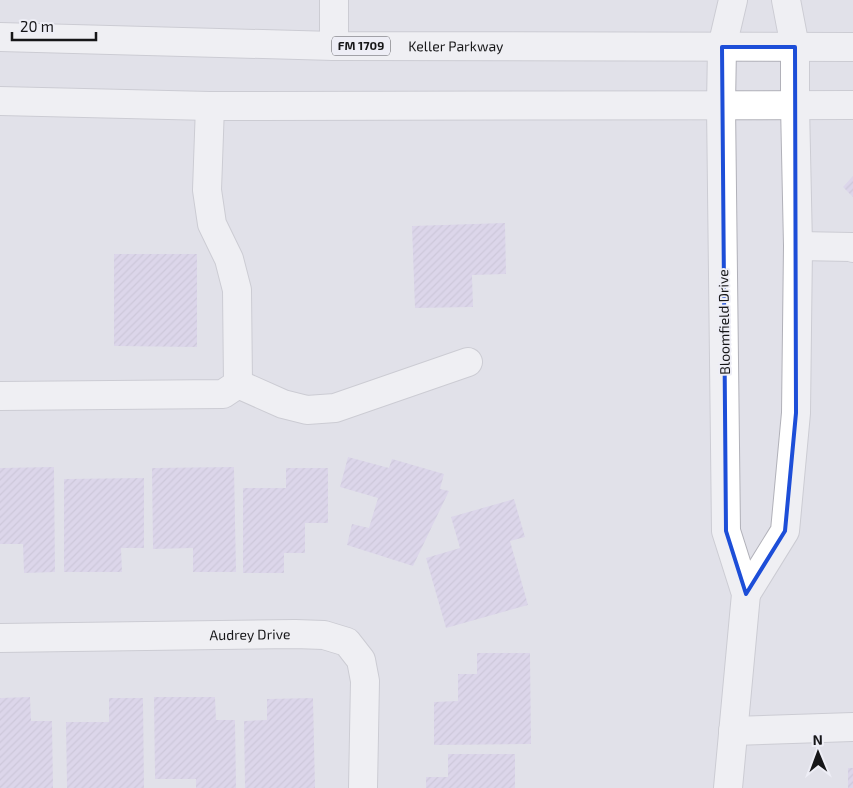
<svg xmlns="http://www.w3.org/2000/svg" width="853" height="788" viewBox="0 0 853 788" font-family="'Exo 2',sans-serif">
<style>
.building{fill:url(#building-hatch)}
.lines{fill:none;stroke-linecap:round;stroke-linejoin:round}
.minor-casing{stroke:#b1b1b9;stroke-width:30}
.major-casing{stroke:#b1b1b9;stroke-width:30}
.minor{stroke:#fff;stroke-width:28}
.major{stroke:#fff;stroke-width:28}
.marked{fill:none;stroke:#1d4ed8;stroke-width:4;stroke-linejoin:round}
.labels{text-anchor:middle;stroke-width:4;stroke-linejoin:round;paint-order:stroke}
.shield{fill:#eeeef6;stroke:#57575b;stroke-width:1}
.shield-label{font-size:12px;font-weight:bold;fill:#161618}
.street-label{font-size:14px;fill:#161618;stroke:#eeeef6}
</style>
<defs>
<pattern id="building-hatch" width="6" height="6" patternUnits="userSpaceOnUse" patternTransform="scale(1.25)"><rect width="6" height="6" fill="#d4c7eb"/><path d="M-1 1l2-2M0 6l6-6M5 7l2-2" fill="none" stroke="#b5aac9"/></pattern>
</defs>
<rect width="100%" height="100%" fill="#e1e1e9"/>
<path class="building" d="M 853,176 L 853,197 L 843,187 Z
M 505,223 L 506,274 L 472,275 L 473,307 L 415,308 L 412,226 Z
M 114,254 L 197,254 L 197,347 L 114,346 Z
M 348,457 L 389,468 L 392,459 L 444,474 L 440,489 L 449,491 L 413,566 L 347,545 L 352,524 L 369,528 L 378,498 L 340,487 Z
M 54,467 L 55,572 L 24,573 L 23,544 L 0,544 L 0,468 Z
M 234,467 L 236,572 L 193,572 L 193,548 L 153,549 L 152,468 Z
M 286,468 L 328,468 L 328,523 L 305,523 L 305,553 L 284,553 L 284,573 L 243,573 L 243,488 L 286,488 Z
M 144,478 L 144,548 L 121,548 L 122,572 L 64,572 L 64,479 Z
M 514,499 L 525,537 L 510,541 L 528,605 L 446,628 L 426,558 L 460,548 L 451,517 Z
M 477,653 L 530,653 L 531,744 L 434,745 L 434,702 L 458,701 L 458,674 L 477,674 Z
M 30,697 L 31,721 L 52,721 L 53,788 L 0,788 L 0,698 Z
M 154,697 L 215,697 L 216,720 L 235,720 L 236,788 L 196,788 L 196,779 L 155,779 Z
M 109,698 L 143,698 L 144,788 L 67,788 L 66,722 L 109,722 Z
M 313,698 L 315,788 L 245,788 L 244,721 L 267,720 L 267,699 Z
M 448,754 L 515,754 L 515,788 L 426,788 L 426,777 L 448,777 Z
M 848,768 L 853,768 L 853,788 L 848,788 Z"/>
<g class="lines">
<g class="minor-casing">
<g id="minor">
<path d="M 334,0 L 334,46"/>
<path d="M 798,246 L 852,247 L 853,248"/>
<path d="M 238,384 L 283,404 L 307,410 L 335,408 L 468,362"/>
<path d="M 0,396 L 223,394 L 238,384 L 237,290 L 229,259 L 212,224 L 207,190 L 210,106"/>
<path d="M 746,594 L 785,531 L 796,413 L 798,246 L 795,105 L 795,47 L 786,0"/>
<path id="s1" d="M 0,638 L 295,634 L 324,635 L 347,642 L 361,660 L 365,681 L 363,788"/>
<path d="M 733,731 L 853,727"/>
<path d="M 728,788 L 746,594 L 726,531 L 721,105 L 722,47 L 733,0"/>
</g>
</g>
<g class="major-casing">
<g id="major">
<path id="s2" d="M 0,37 L 334,46 L 853,47"/>
<path d="M 0,101 L 210,106 L 853,105"/>
</g>
</g>
<use href="#minor" class="minor"/>
<use href="#major" class="major"/>
</g>
<path d="M0 0H853V788H0ZM 722,47 L 795,47 L 796,413 L 785,531 L 746,594 L 726,531 Z" fill="#e1e1e9" fill-opacity=".55" fill-rule="evenodd"/>
<path class="marked" d="M 722,47 L 795,47 L 796,413 L 785,531 L 746,594 L 726,531 Z"/>
<g class="labels">
<rect class="shield" x="332" y="36.5" width="58" height="19" rx="4"/>
<g class="shield-label">
<text x="361" y="50">FM 1709</text>
</g>
<g class="street-label">
<text dy="5" stroke="none"><textPath href="#s2" startOffset="456">Keller Parkway</textPath></text>
<text transform="translate(724 322) rotate(-91)" y="5">Bloomfield Drive</text>
<text dy="5" stroke="none"><textPath href="#s1" startOffset="250">Audrey Drive</textPath></text>
</g>
</g>
<g transform="translate(818 753) rotate(359)" stroke="#eeeef6" stroke-width="4" paint-order="stroke">
<path d="M0-4L9 19L0 12L-9 19Z" fill="#161618"/>
<text y="-8" font-size="14" font-weight="bold" text-anchor="middle" fill="#161618">N</text>
</g>
<path d="M12 32v8h84v-8" fill="none" stroke="#161618" stroke-width="2.5"/>
<text x="20" y="32" font-size="15" fill="#161618" stroke="#eeeef6" stroke-width="4" paint-order="stroke">20 m</text>
</svg>
